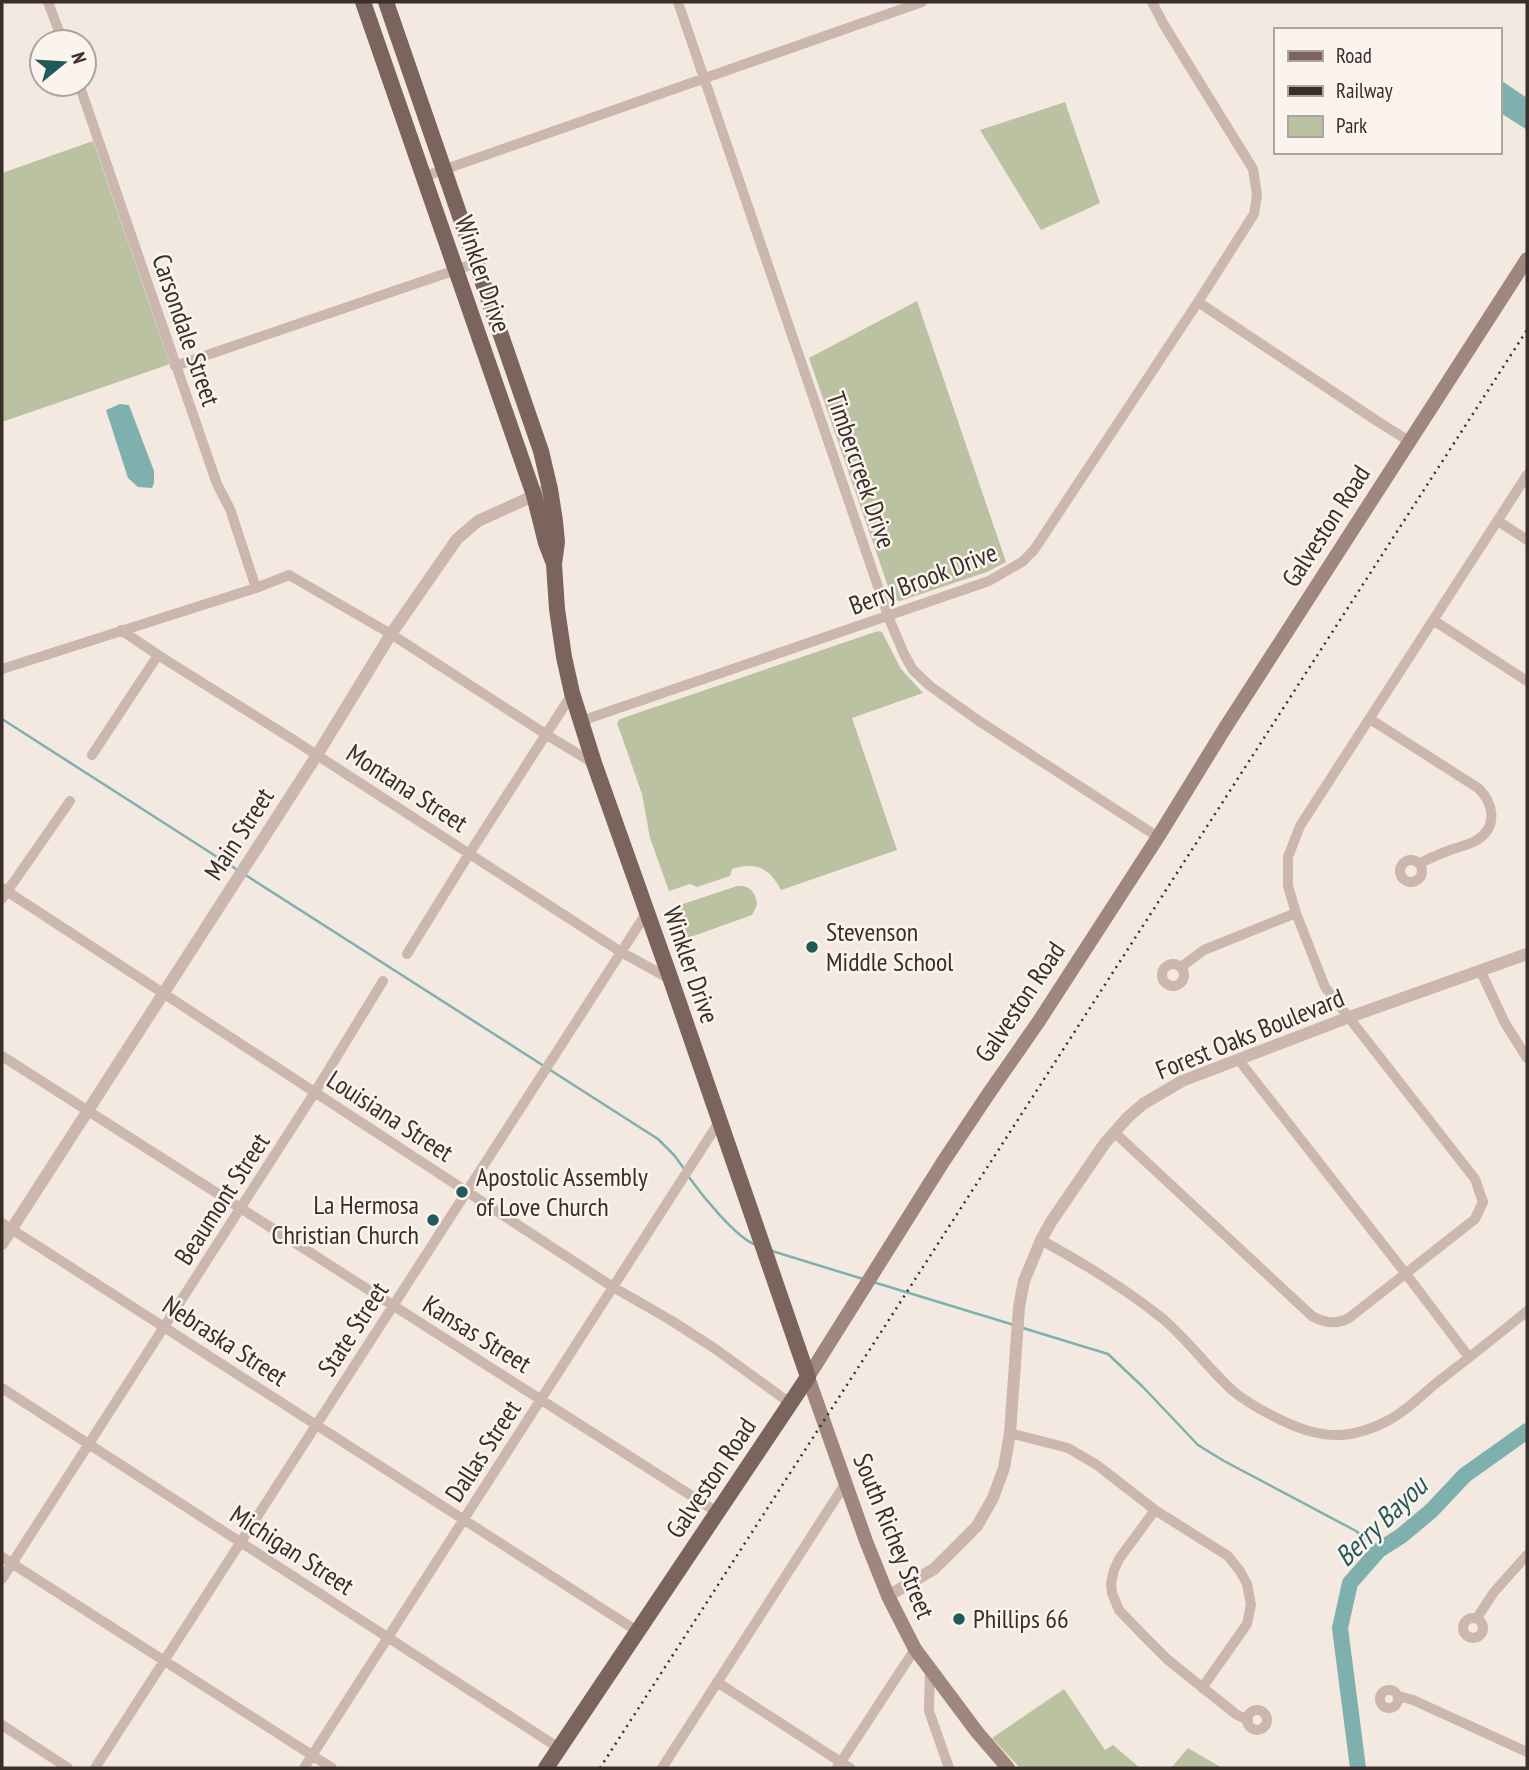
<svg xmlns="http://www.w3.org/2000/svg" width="1529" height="1770" viewBox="0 0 1529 1770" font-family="'PT Sans Narrow',sans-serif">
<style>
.green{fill:#bbc2a1}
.water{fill:#80b0ad}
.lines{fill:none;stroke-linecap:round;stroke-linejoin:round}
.stream{stroke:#80b0ad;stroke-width:2.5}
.river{stroke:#80b0ad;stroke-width:16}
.minor{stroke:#cbb7ad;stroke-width:10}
.tertiary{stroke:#cbb7ad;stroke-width:12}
.secondary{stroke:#9f867e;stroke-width:14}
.primary{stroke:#7b645d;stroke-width:16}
.rail{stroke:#3a2e2b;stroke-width:2.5;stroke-dasharray:2 5;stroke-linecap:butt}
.poi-dot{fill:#215b59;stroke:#faf3ee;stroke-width:2.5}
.labels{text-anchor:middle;stroke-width:5;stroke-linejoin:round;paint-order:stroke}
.street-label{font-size:26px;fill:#3a2e2b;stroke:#faf3ee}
.poi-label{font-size:26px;fill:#3a2e2b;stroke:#faf3ee;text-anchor:start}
.water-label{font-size:28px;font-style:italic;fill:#215b59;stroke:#faf3ee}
</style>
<rect width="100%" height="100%" fill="#f3e9e1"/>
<path class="green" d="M 1065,102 L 1100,203 L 1041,230 L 980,130 Z
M 93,141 L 170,364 L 2,422 L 2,173 Z
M 917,301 L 1006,562 L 987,572 L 900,601 L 895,600 L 891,595 L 809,358 Z
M 878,631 L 882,632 L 901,669 L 923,693 L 852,718 L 897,850 L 781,890 C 769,867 756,862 732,869 L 730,876 L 697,887 L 690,884 L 669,891 L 650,838 L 642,794 L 617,723 L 620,719 Z
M 737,886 C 750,885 756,892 757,905 L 752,915 L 685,939 L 674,907 Z
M 1064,1689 L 1105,1750 L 1113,1745 L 1140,1768 L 1020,1768 L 992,1738 Z
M 1188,1748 L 1222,1768 L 1171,1768 Z"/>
<path class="water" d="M 1499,79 L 1527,98 L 1527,130 L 1499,112 Z
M 120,404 L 129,405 L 154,471 L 154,483 L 152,488 L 138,487 L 128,478 L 106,410 Z"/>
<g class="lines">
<path class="stream" d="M 2,719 L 239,871
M 244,874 L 658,1139 L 674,1155 L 685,1170
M 688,1176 C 701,1194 736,1238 756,1245
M 772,1251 L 863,1279
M 873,1282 L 1014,1325
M 1023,1328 L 1108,1354 L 1143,1387 L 1198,1445 L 1224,1461 L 1356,1531 L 1379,1550"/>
<path class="river" d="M 1358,1768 L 1340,1628 L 1350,1583 L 1379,1550 L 1401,1536 L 1431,1511 L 1465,1475 L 1527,1431"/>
<path class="minor" d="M 48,2 L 63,42
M 678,2 L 888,616 L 904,654 L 913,670 L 930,686 L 979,721 L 1158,837
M 79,84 L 217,484 L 230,509 L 256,588
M 423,177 L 922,2
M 1198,302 L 1377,421 L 1409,441
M 175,366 L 476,263
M 1498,521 L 1527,540
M 1433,620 L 1527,681
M 121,630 L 158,655 L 289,737 L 621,952 L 670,979
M 2,669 L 256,588 L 289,575 L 391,634 L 547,735 L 593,763
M 1370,719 L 1478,788 C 1494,803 1498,827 1477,840 C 1469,845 1459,847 1450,850 C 1440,854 1430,858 1420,863
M 581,721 L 989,581 L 1022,562 L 1034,550 L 1198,302 L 1254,214 L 1257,195 L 1253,169 L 1164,25 L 1152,2
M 92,755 L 158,655
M1400 871a11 11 0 1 1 22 0a11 11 0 1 1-22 0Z
M 2,888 L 613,1287 L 672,1321 L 714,1348 L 790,1403
M 2,899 L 70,801
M 407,954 L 469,854 L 572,694
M1162 975a11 11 0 1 1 22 0a11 11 0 1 1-22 0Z
M 1181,967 L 1204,950 L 1296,913
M 1481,972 L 1505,1023 L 1527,1058
M 2,1056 L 717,1512
M 1238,1059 L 1406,1274 L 1469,1357
M 1114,1132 L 1312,1316 C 1325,1323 1335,1325 1349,1318 L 1475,1219 L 1483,1202 L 1475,1179 L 1325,987 L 1296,913 L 1288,886 L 1288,857 L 1300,826 L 1527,475
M 2,1223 L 637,1631
M 1041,1240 C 1085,1264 1123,1287 1162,1318 C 1188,1340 1208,1368 1233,1391 C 1245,1401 1259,1409 1273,1416 C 1315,1438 1346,1443 1389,1420 C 1406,1411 1421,1396 1435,1384 C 1466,1360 1497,1336 1527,1311
M 2,1388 L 559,1748
M 1010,1433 L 1068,1448 L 1097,1465 L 1155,1510 L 1228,1556 L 1240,1571 L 1247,1584 L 1251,1605 L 1247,1624 L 1202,1688
M 1155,1510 L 1119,1559 L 1114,1570 L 1111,1583 L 1112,1593 L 1119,1610 L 1142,1634 L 1168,1660 L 1237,1715 L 1248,1720
M 2,1557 L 332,1768
M 2,1579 L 315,1092 L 383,981
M1463 1628a10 10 0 1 1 20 0a10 10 0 1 1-20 0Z
M 1477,1618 L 1494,1592 L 1527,1555
M 930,1671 L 929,1711 L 949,1768
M 717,1682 L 850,1768
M1380 1699a9 9 0 1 1 18 0a9 9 0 1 1-18 0Z
M 1398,1696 L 1413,1700 L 1527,1752
M1247 1720a10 10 0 1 1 20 0a10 10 0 1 1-20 0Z
M 2,1725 L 68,1768
M 95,1768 L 647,912
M 304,1768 L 719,1122
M 662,1768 L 845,1484
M 837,1768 L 915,1649"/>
<path class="tertiary" d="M 2,1244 L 317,755 L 391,634 L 457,539 L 478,521 L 542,492
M 888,1596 L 934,1569 L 977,1526 L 993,1498 L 1004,1468 L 1010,1433 L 1019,1307 L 1024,1281 L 1041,1240 L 1051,1222 L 1105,1143 L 1128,1117 L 1143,1104 L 1182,1081 L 1347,1018 L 1527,954"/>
<path class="secondary" d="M 1008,1768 L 977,1732 L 915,1649 L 888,1596 L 866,1541 L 808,1377 L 943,1162 L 989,1093 L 1039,1021 L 1158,837 L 1225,728 L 1527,259"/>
<path class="primary" d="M 363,2 L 534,495 L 546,543 L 553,561
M 386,2 L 541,451 L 550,489 L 555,521 L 557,542 L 554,564 L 557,609 L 564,657 L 572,693 L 594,763 L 671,980 L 808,1377 L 546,1768"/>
<path class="rail" d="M 600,1768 L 1527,330"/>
</g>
<g class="poi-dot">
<circle cx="812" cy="947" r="7"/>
<circle cx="462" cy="1192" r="7"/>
<circle cx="433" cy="1220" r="7"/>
<circle cx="959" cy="1619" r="7"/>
</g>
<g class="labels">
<g class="street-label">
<text transform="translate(483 274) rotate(71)" y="9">Winkler Drive</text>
<text transform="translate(186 330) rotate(71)" y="9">Carsondale Street</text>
<text transform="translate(861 470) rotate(71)" y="9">Timbercreek Drive</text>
<text transform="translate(1326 526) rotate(-57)" y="9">Galveston Road</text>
<text transform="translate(923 579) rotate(-21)" y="9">Berry Brook Drive</text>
<text transform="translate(407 788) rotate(33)" y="9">Montana Street</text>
<text transform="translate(239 834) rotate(-57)" y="9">Main Street</text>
<text transform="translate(691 965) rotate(71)" y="9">Winkler Drive</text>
<text transform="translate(1020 1002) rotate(-56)" y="9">Galveston Road</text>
<text transform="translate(1250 1034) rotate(-22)" y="9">Forest Oaks Boulevard</text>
<text transform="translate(390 1116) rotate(33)" y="9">Louisiana Street</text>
<text transform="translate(222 1199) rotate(-57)" y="9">Beaumont Street</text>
<text transform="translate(353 1329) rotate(-57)" y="9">State Street</text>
<text transform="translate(477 1334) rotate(32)" y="9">Kansas Street</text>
<text transform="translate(225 1341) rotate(33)" y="9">Nebraska Street</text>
<text transform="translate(483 1451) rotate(-57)" y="9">Dallas Street</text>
<text transform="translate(711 1478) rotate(-56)" y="9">Galveston Road</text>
<text transform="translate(894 1536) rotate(68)" y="9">South Richey Street</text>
<text transform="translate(292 1550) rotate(33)" y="9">Michigan Street</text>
</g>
<g class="poi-label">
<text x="826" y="941">Stevenson<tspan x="826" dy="30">Middle School</tspan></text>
<text x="476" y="1186">Apostolic Assembly<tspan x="476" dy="30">of Love Church</tspan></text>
<text x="419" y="1214" text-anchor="end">La Hermosa<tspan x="419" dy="30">Christian Church</tspan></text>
<text x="973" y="1628">Phillips 66</text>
</g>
<g class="water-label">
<text transform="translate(1381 1521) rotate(-44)" y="10">Berry Bayou</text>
</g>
</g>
<rect width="1529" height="1770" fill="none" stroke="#3a2e2b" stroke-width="7"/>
<rect x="1274" y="28" width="228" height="126" fill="#faf3ee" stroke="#ada4a0" stroke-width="2"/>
<rect x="1288" y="51" width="35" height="10" fill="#7b645d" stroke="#ada4a0" stroke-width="2"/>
<text x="1336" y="63" font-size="21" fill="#3a2e2b">Road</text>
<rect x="1288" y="86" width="35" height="10" fill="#3a2e2b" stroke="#ada4a0" stroke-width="2"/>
<text x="1336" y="98" font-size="21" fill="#3a2e2b">Railway</text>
<rect x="1288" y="116" width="35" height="21" fill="#bbc2a1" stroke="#ada4a0" stroke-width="2"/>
<text x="1336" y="133" font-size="21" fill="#3a2e2b">Park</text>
<g transform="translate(63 63) rotate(72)"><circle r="33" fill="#faf3ee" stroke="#ada4a0" stroke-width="2"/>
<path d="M0-5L12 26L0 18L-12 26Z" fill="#215b59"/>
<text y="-10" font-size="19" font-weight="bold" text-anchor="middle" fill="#3a2e2b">N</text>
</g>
</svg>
